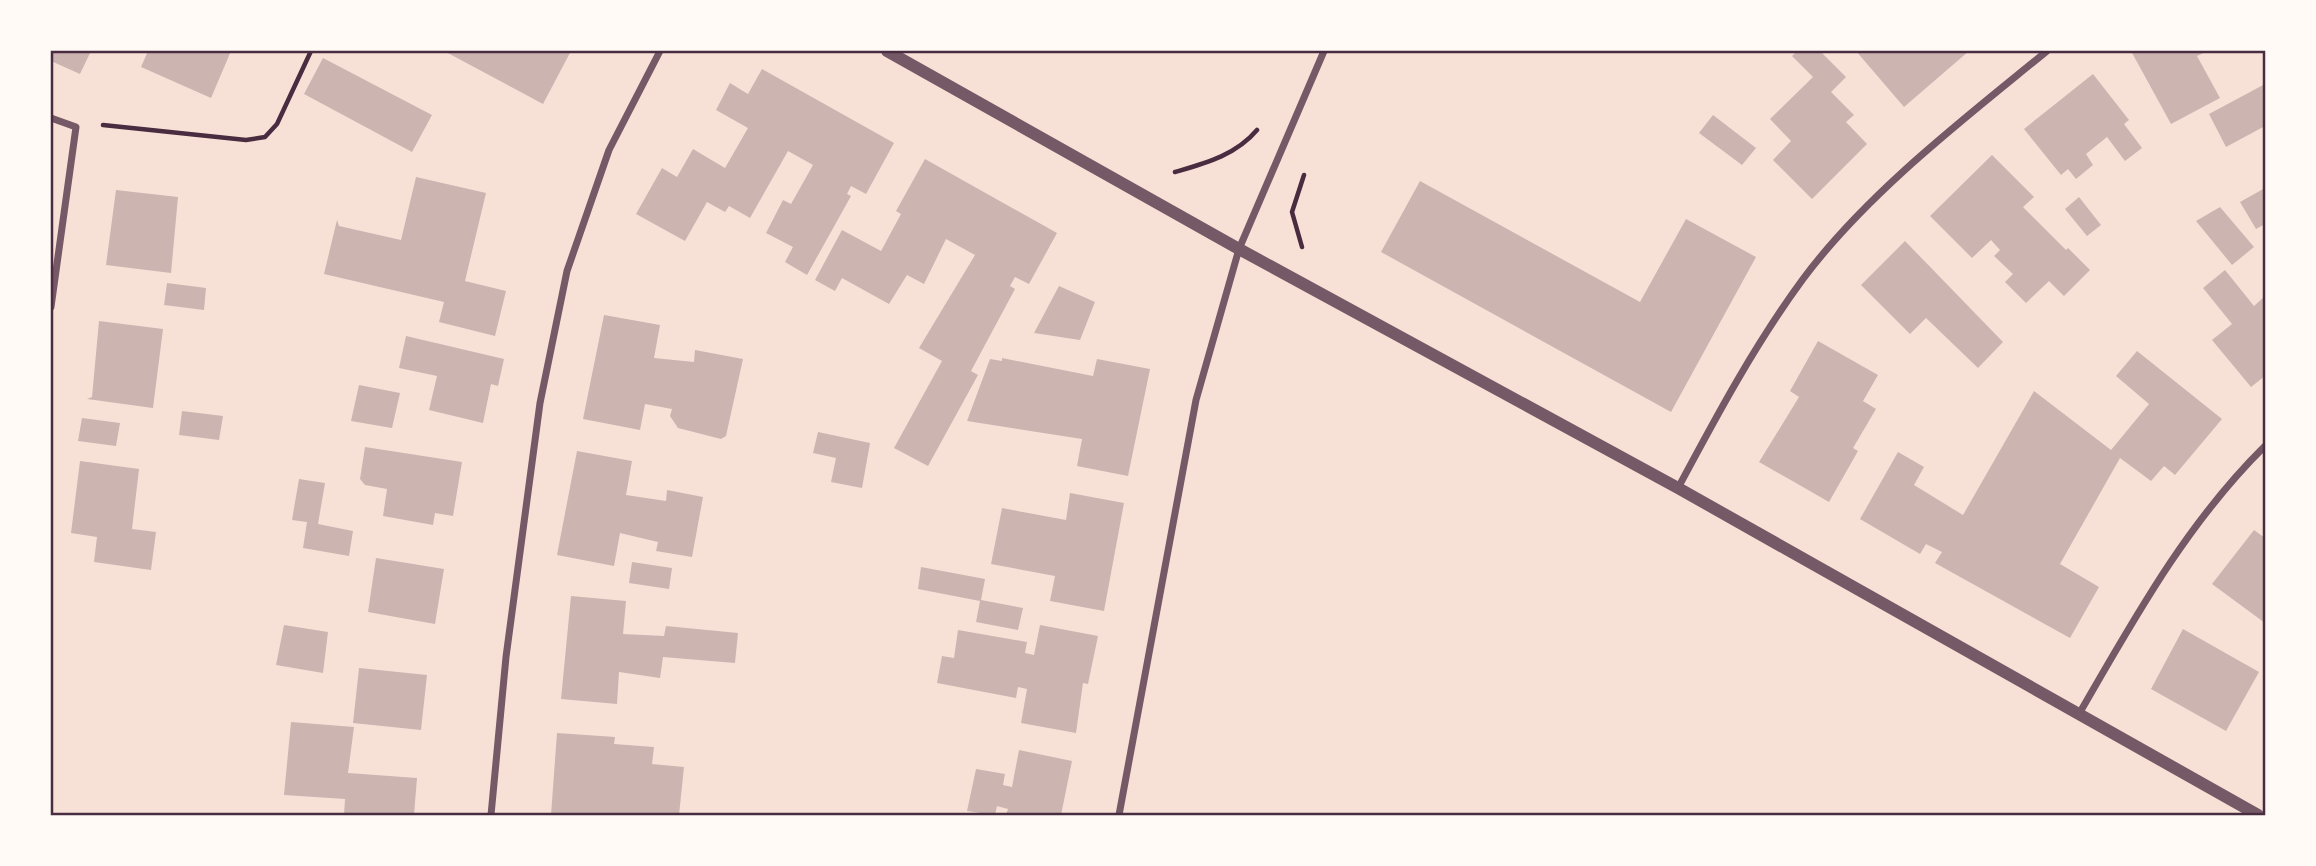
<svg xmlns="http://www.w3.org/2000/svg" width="2316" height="866" viewBox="0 0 2316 866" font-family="'Golos Text',sans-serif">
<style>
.building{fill:#ccb4b1}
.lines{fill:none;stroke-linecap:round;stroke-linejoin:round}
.path{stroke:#4a2c40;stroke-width:4.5}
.minor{stroke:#755966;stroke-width:7}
.tertiary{stroke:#755966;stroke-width:12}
.neatline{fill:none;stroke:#4a2c40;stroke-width:2.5}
</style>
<rect width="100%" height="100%" fill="#f7e1d7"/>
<path class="building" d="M 51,51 L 91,51 L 80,74 L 51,61 Z
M 148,51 L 231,51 L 211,98 L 141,67 Z
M 444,51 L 571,51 L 543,104 Z
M 1797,51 L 1820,51 L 1846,77 L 1831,92 L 1854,115 L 1846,122 L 1867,144 L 1812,199 L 1773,160 L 1791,141 L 1770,119 L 1813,77 L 1792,56 Z
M 1856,51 L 1969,51 L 1904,107 Z
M 2131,51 L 2208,51 L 2197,56 L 2220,98 L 2171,124 Z
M 323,58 L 432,115 L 412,152 L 304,94 Z
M 762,69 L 894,143 L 866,194 L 851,186 L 847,194 L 851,196 L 807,275 L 785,262 L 793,247 L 766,233 L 783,200 L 791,204 L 813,165 L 788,151 L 750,218 L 729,206 L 725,212 L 707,202 L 685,241 L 636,214 L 662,168 L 677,177 L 693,149 L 725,168 L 748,128 L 716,110 L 730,83 L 748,94 Z
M 2093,74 L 2129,120 L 2124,124 L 2142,148 L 2125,161 L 2107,137 L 2086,154 L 2093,165 L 2076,179 L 2068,169 L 2061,175 L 2024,129 Z
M 2265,84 L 2265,126 L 2226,147 L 2209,114 Z
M 1713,115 L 1756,148 L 1742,165 L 1699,133 Z
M 1992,155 L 2034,197 L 2023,207 L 2066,250 L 2068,248 L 2090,270 L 2064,296 L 2049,281 L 2026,303 L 2005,282 L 2013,274 L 1994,256 L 2000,250 L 1991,240 L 1972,258 L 1930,216 Z
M 925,159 L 1057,233 L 1029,284 L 1015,277 L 1010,286 L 1015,289 L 971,371 L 978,375 L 928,466 L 894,448 L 942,361 L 919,348 L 975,255 L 946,239 L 924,284 L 907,275 L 889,304 L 842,278 L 835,291 L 815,280 L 842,230 L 881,251 L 901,214 L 896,211 Z
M 416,177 L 486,193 L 465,281 L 506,291 L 495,336 L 439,322 L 444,302 L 324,274 L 337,220 L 339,226 L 401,240 Z
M 1420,181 L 1640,302 L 1686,219 L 1756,257 L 1671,412 L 1381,252 Z
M 2265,188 L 2265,224 L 2256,229 L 2240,202 Z
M 116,190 L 178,197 L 171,273 L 106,265 Z
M 2079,197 L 2101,225 L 2087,236 L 2065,209 Z
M 2220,207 L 2254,247 L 2232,265 L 2196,221 Z
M 1905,241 L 2003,342 L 1978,368 L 1926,318 L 1910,334 L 1861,285 Z
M 2225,270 L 2254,306 L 2265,296 L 2265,376 L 2251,387 L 2212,340 L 2232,324 L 2203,288 Z
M 167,283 L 206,288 L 204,310 L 164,305 Z
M 1059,286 L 1095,302 L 1080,340 L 1034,333 Z
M 604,315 L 660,325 L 654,358 L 694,362 L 695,350 L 743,359 L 726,436 L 721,439 L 678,428 L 670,416 L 672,409 L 645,404 L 640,430 L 583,419 Z
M 99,321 L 163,329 L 153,408 L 87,399 L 92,397 Z
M 406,336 L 504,359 L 498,386 L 491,384 L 483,423 L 429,410 L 437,376 L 399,368 Z
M 1818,341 L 1878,375 L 1863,401 L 1876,409 L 1853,448 L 1858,451 L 1829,502 L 1759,462 L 1799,397 L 1790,391 Z
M 2137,351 L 2222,419 L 2175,475 L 2164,466 L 2151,481 L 2120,458 L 2060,564 L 2099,587 L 2070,638 L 1935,563 L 1942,552 L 1926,544 L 1920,554 L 1860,519 L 1898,452 L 1924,467 L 1914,485 L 1963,515 L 2034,391 L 2111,450 L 2149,404 L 2116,376 Z
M 1002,358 L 1093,376 L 1097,359 L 1150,369 L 1128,476 L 1077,466 L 1082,439 L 967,421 L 990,359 L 1002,361 Z
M 359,385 L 400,393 L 392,428 L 351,421 Z
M 182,411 L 223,416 L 219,440 L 179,435 Z
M 82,418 L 120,423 L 116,446 L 78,441 Z
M 818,432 L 870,443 L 862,488 L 831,482 L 836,458 L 813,453 Z
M 365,447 L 462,462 L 453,516 L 435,513 L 433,525 L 383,516 L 387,489 L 365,485 L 360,479 Z
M 577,451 L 632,461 L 626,495 L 666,501 L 667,490 L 703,497 L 692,557 L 656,551 L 658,542 L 620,533 L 614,566 L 557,555 Z
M 80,461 L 139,469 L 132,529 L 156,532 L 151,570 L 94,562 L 97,537 L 71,533 Z
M 299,479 L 325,483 L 318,524 L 353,531 L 349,556 L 303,548 L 307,522 L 292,520 Z
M 1070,493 L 1124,503 L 1104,611 L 1050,601 L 1055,576 L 991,564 L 1002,508 L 1066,520 Z
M 2254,530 L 2265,538 L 2265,623 L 2212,584 Z
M 376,558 L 444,569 L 435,624 L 368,612 Z
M 632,562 L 672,568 L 669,589 L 629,583 Z
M 921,567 L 985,579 L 981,600 L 1023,608 L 1018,630 L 976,622 L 980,601 L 918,589 Z
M 571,596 L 626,601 L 623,634 L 664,636 L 666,626 L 738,633 L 735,663 L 663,657 L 660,678 L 619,672 L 617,704 L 561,699 Z
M 284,625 L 328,632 L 323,673 L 276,665 Z
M 1040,625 L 1098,636 L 1088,684 L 1083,683 L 1076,733 L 1021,723 L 1027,689 L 1018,687 L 1016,698 L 937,683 L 942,656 L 954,658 L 958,630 L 1027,642 L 1025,653 L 1034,655 Z
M 2183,629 L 2259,672 L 2226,731 L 2151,689 Z
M 359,668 L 427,675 L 421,730 L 353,723 Z
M 291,722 L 354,727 L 348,773 L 417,778 L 414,815 L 344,815 L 345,799 L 284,795 Z
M 557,733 L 615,737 L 614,744 L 654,747 L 652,764 L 684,767 L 679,815 L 551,815 Z
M 1019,750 L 1072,761 L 1061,815 L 1006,815 L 1008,809 L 997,806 L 995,815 L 967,811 L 976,769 L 1005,774 L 1003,785 L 1012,787 Z"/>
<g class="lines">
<path class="path" d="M 103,125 L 246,140 L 265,137 L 277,124 L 311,51
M 1175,172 C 1206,163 1236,155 1257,130
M 1302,247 L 1292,212 L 1304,175"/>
<path class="minor" d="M 51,118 L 76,127 L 51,307
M 1678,488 C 1716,417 1755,344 1803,279 C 1867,193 1964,119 2047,51
M 2079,714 C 2134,619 2186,524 2265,446
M 491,815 L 506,657 L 540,403 L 567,271 L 609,150 L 660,51
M 1119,815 L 1196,400 L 1239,249 L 1324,51"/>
<path class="tertiary" d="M 887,51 L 1239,249 L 1678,488 L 2258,815"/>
</g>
<rect width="2316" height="866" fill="none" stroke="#fffaf5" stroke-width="105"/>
<rect x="52" y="52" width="2212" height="762" class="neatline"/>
</svg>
